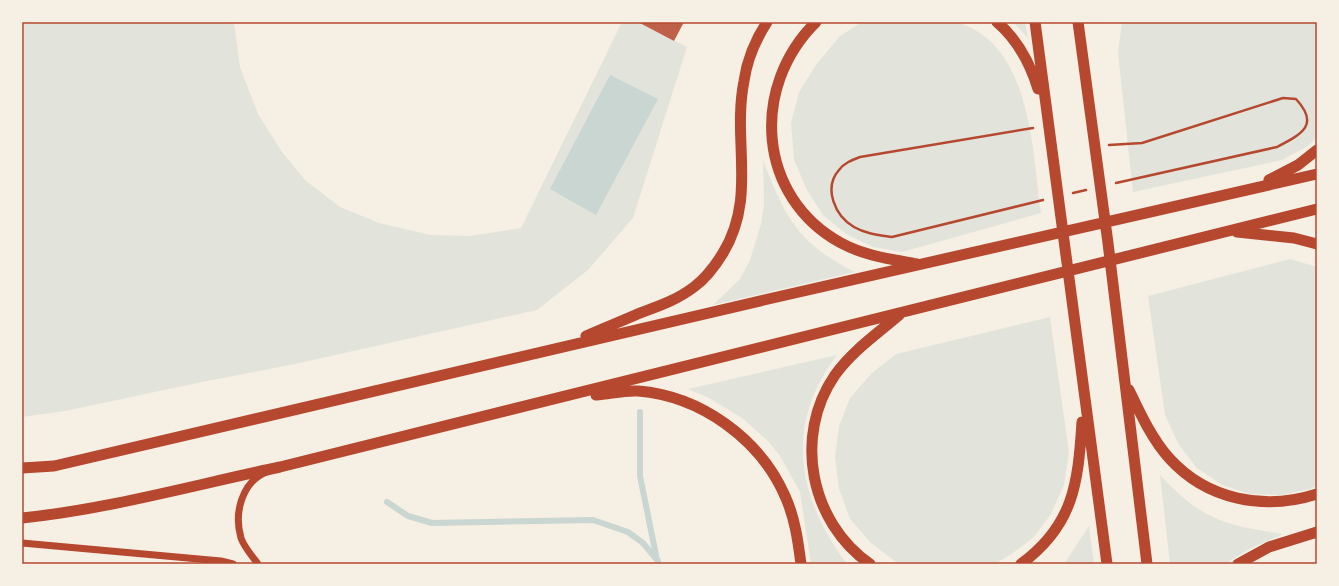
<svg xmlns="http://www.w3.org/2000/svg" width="1339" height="586" viewBox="0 0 1339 586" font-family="'DejaVu Sans',sans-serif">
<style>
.green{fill:#e2e4dc}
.water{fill:#c9d6d2}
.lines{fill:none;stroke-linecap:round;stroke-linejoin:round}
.stream{stroke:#c9d6d2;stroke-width:6}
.building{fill:#bf614a}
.path{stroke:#b5482f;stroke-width:2.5}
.tertiary{stroke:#b5482f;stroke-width:7}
.trunk{stroke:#b5482f;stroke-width:11}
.neatline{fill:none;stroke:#b5482f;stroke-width:1.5}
</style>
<rect width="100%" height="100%" fill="#f6efe4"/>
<path class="green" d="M 22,22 L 234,22 L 240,67 L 258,114 L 282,152 L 305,180 L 340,207 L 379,223 L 431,235 L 470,236 L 521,228 L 622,22 L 638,22 L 687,47 L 633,218 L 588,270 L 537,310 L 295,364 L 202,382 L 65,411 L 22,417 Z
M 862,22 C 885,22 908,22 932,22 C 940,22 951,20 959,23 C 1032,46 1032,151 1041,213 L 902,252 L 873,247 L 846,234 L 823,215 L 807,190 L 794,160 L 791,123 L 799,92 L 816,65 L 840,36 Z
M 1012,22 L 1025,22 L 1028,38 L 1014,23 Z
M 1122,22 L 1317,22 L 1317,137 L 1308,146 L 1282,160 L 1133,192 L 1118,53 Z
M 763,160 C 785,217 798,244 855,272 L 713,305 L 740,279 L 750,260 L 761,224 L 764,204 Z
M 1290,259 L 1317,267 L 1317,486 L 1310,489 L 1281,495 L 1250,494 L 1222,485 L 1197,468 L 1179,445 L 1165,415 L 1148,296 Z
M 1050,317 L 1069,453 L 1064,485 L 1051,514 L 1034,537 L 1013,553 L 995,564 L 900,564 L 896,562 L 871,543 L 850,519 L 839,489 L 835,457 L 839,426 L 850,398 L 872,373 L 896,354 Z
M 837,355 C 784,425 797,497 847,564 L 811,564 L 800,492 L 780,456 L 768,441 L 742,418 L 709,398 L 688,389 Z
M 1160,475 C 1202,520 1224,525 1283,534 L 1249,549 L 1225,564 L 1170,564 Z
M 1089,526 L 1094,564 L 1064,564 Z"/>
<path class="water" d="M 610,75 L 658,99 L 596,215 L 550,189 Z"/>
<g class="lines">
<path class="stream" d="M 640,412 L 640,476 L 657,560
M 387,502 L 408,516 L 432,523 L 593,520 L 628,532 L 643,543 L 658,561"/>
</g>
<path class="building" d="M 638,22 L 684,22 L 674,41 Z"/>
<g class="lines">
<path class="path" d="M 1033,128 L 860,157 C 852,160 844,163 839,170 C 823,188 835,216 854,227 C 866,234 879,235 892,237 L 1043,200
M 1109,145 L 1142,143 L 1283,98 L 1296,99 C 1320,125 1302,134 1277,147 L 1116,183
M 1073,193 L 1086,190"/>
<path class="tertiary" d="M 22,543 L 221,561 L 233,564
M 258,564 C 252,556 244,547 241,538 C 234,514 241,483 266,472"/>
<path class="trunk" d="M 816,22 C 750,87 757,197 841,243 C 865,256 891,259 917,264
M 997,22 C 1018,40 1030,63 1038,89
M 1035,22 L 1107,564
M 1078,22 L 1108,243 L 1147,564
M 1269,180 L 1298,165 L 1317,150
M 1237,232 L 1294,238 L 1317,244
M 586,336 C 604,328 622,321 640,313 C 659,306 677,300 694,287 C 706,278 715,266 723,253 C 757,197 732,141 744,81 C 747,60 756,39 767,22
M 1129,390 C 1140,413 1152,439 1169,458 C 1207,500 1264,511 1317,494
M 596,395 C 610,394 625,390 638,391 C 701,396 760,439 785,496 C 795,518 798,541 801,564
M 22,468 L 54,466 L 764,300 L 1317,174
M 22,518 C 109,509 194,485 280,467 L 1317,209
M 870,564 C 810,522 793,436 835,375 C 852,351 877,334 899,315
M 1021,564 C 1074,525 1078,483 1082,422
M 1238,564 L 1269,547 L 1317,532"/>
</g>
<rect width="1339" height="586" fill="none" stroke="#f6efe4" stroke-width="46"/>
<rect x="23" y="23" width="1293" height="540" class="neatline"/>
</svg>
